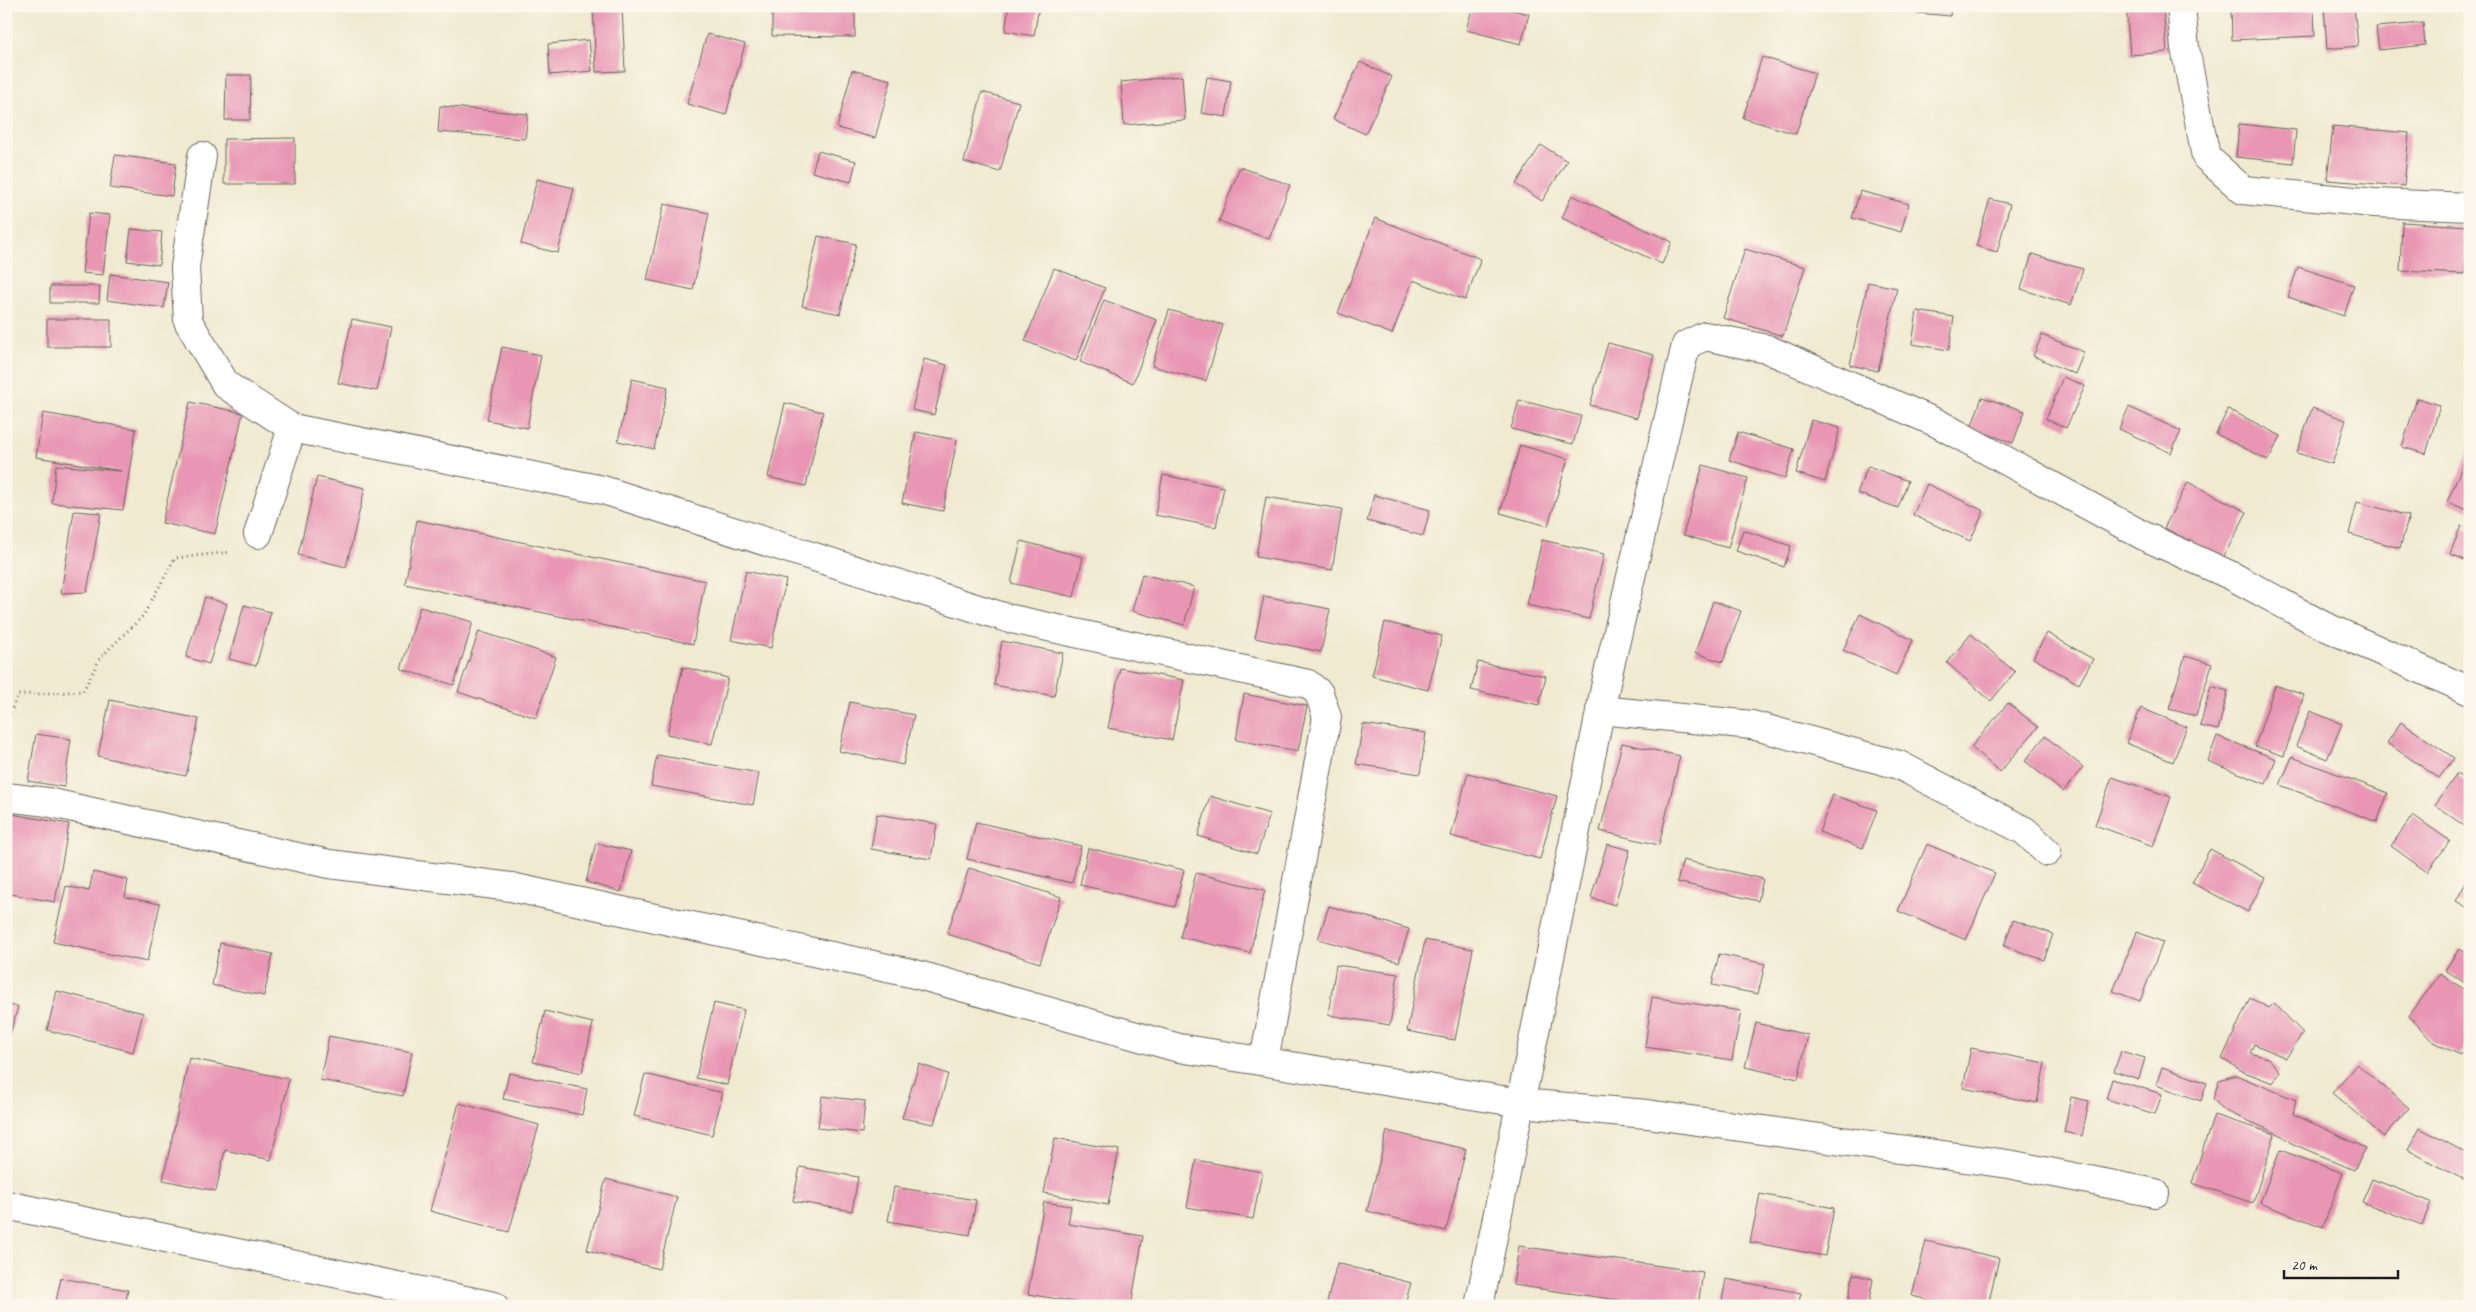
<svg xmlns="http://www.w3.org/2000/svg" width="2476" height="1312" viewBox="0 0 2476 1312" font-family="Caveat,sans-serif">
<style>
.building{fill:#e896b4}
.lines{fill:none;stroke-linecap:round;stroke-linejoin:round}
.minor-casing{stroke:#66645b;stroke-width:30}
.path{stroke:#66645b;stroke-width:3;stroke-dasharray:1 4;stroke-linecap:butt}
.minor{stroke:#fff;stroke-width:28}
</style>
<rect width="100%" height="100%" fill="#fbf7ec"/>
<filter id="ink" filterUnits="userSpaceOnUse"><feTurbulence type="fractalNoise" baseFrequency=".02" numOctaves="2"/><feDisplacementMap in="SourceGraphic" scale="10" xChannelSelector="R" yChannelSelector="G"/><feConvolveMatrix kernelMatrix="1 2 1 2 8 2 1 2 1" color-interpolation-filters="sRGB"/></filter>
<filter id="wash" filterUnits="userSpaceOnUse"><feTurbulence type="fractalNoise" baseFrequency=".0096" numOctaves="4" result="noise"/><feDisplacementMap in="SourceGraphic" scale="20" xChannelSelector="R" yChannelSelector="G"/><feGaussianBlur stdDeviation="1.12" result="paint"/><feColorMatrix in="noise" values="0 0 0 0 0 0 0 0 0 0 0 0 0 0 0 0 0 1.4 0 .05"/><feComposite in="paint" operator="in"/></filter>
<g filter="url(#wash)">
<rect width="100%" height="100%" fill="#efead0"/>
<g id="blocks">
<path class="building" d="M 593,6 L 622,6 L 625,71 L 596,72 Z
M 772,6 L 855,6 L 855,37 L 772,36 Z
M 1009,6 L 1039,6 L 1034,36 L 1005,31 Z
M 1473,6 L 1496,6 L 1529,14 L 1521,44 L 1466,30 Z
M 1885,6 L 1951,6 L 1950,16 L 1885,10 Z
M 2126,6 L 2163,6 L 2167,52 L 2130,55 Z
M 2231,6 L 2314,6 L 2315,36 L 2232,40 Z
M 2354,6 L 2358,46 L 2327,49 L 2324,7 Z
M 2423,23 L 2425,45 L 2379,50 L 2376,27 Z
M 707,34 L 745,44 L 726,115 L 687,104 Z
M 589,40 L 592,71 L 550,75 L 548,44 Z
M 1762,57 L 1815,73 L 1796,134 L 1743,118 Z
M 1360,62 L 1392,77 L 1365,134 L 1333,119 Z
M 852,70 L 891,80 L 875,138 L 837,128 Z
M 226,75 L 251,75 L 250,120 L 225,120 Z
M 1182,76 L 1185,120 L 1124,125 L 1121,82 Z
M 1207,77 L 1231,81 L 1226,117 L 1201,113 Z
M 982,92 L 1019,102 L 1000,172 L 964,162 Z
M 440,106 L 528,114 L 525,139 L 438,132 Z
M 2239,124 L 2296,130 L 2293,163 L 2236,157 Z
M 2333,126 L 2409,133 L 2404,186 L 2327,180 Z
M 295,138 L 295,184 L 224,184 L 224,139 Z
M 1541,145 L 1567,161 L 1542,201 L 1516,184 Z
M 818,151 L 856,161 L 851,182 L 812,172 Z
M 115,155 L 176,163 L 172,196 L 110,188 Z
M 1240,167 L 1290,185 L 1269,239 L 1219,221 Z
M 537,179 L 574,188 L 558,253 L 521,244 Z
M 1860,191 L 1909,204 L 1901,232 L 1852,218 Z
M 1572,195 L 1672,242 L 1662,264 L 1562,218 Z
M 1990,199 L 2010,204 L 1997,252 L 1976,246 Z
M 664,204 L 709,213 L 693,290 L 647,280 Z
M 89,213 L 110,215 L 103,275 L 82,273 Z
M 1375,218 L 1481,259 L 1465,300 L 1413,280 L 1392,334 L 1338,313 Z
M 2402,222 L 2467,226 L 2465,274 L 2400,271 Z
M 131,229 L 162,232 L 159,265 L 127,261 Z
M 818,236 L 856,244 L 840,314 L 802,306 Z
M 1745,249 L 1805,267 L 1783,336 L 1723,318 Z
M 2032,254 L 2083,269 L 2071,305 L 2021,289 Z
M 2298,267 L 2354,285 L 2344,316 L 2288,297 Z
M 1054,268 L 1105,288 L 1076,361 L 1025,341 Z
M 110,274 L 168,282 L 164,308 L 107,300 Z
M 1868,282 L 1897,288 L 1878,371 L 1850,365 Z
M 50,286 L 100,286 L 99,303 L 50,303 Z
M 1104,300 L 1157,320 L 1133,383 L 1080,362 Z
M 1169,310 L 1223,325 L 1206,381 L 1152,366 Z
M 1917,311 L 1954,317 L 1949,350 L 1912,344 Z
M 47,319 L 111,319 L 111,347 L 47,347 Z
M 352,319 L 391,327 L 377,391 L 338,383 Z
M 2042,335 L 2084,352 L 2075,374 L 2033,356 Z
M 1608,343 L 1654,355 L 1637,418 L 1590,405 Z
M 502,347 L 541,355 L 527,428 L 487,420 Z
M 924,359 L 947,365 L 934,415 L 912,410 Z
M 2063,377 L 2085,386 L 2066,428 L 2046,419 Z
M 632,379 L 668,387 L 654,449 L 618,441 Z
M 1982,397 L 2025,411 L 2013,443 L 1971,428 Z
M 2417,398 L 2440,405 L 2426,454 L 2402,447 Z
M 1519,400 L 1581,416 L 1573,444 L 1511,429 Z
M 190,402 L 243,413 L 215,534 L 162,523 Z
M 785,403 L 823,412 L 806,486 L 768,477 Z
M 2129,407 L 2181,431 L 2171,453 L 2119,429 Z
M 2312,408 L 2346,420 L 2332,464 L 2297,453 Z
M 2228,409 L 2281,436 L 2268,460 L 2216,434 Z
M 43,413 L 136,429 L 123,510 L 52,503 L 56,465 L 121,471 L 36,457 Z
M 1811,420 L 1840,428 L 1825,482 L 1796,473 Z
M 916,432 L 957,440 L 943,511 L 902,503 Z
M 1738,432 L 1794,449 L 1785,478 L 1729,460 Z
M 1520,445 L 1568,459 L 1548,526 L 1500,513 Z
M 2470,448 L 2470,511 L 2447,502 Z
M 1703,465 L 1748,478 L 1728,548 L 1683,535 Z
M 1868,466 L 1908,481 L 1898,508 L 1857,493 Z
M 1163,475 L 1224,487 L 1216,527 L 1155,515 Z
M 317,477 L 365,488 L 346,567 L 298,555 Z
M 2188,482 L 2247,512 L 2223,558 L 2164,528 Z
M 1927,484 L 1984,511 L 1970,541 L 1913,515 Z
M 1374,495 L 1430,510 L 1423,536 L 1367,521 Z
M 1266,497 L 1342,509 L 1332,570 L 1256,557 Z
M 2357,502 L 2409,516 L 2400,548 L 2349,534 Z
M 74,511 L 101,513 L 87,592 L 61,593 Z
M 417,520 L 705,581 L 693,644 L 405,584 Z
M 2461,526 L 2470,529 L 2470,562 L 2450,554 Z
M 1743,530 L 1791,546 L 1784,567 L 1736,551 Z
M 1542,540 L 1604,554 L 1589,619 L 1527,605 Z
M 1021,541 L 1083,557 L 1074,597 L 1011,583 Z
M 746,571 L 786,580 L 771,648 L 731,640 Z
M 1142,574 L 1194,587 L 1184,625 L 1132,611 Z
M 1264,596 L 1330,609 L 1321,652 L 1255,638 Z
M 205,597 L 227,604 L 209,664 L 186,657 Z
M 1713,601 L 1741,611 L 1723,662 L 1695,653 Z
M 244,605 L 271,612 L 256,666 L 229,659 Z
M 420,607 L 473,622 L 454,685 L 401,669 Z
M 1860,614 L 1913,640 L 1896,675 L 1843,650 Z
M 1385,622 L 1442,636 L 1428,690 L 1372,676 Z
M 479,631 L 556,657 L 536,718 L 458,692 Z
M 2047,633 L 2093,659 L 2079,684 L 2033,658 Z
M 1971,634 L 2015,672 L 1991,701 L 1947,663 Z
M 1002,641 L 1063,653 L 1054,696 L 994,685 Z
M 2185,656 L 2212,664 L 2196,716 L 2169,709 Z
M 1478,662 L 1546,676 L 1539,705 L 1471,690 Z
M 683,667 L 728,678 L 712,744 L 667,734 Z
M 1120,668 L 1184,680 L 1172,740 L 1108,728 Z
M 2275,685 L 2304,695 L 2284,756 L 2255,746 Z
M 2211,686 L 2228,691 L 2218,730 L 2200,726 Z
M 1244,694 L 1307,706 L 1298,751 L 1236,740 Z
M 110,700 L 199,719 L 186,776 L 98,756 Z
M 850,702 L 914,715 L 903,765 L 839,751 Z
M 2008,703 L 2038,727 L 2000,772 L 1971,747 Z
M 2141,708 L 2187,727 L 2173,762 L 2126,743 Z
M 2310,711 L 2342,724 L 2327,759 L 2296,746 Z
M 2401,722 L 2454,758 L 2439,778 L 2387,743 Z
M 1363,724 L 1426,733 L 1420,774 L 1356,764 Z
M 36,734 L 71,739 L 64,787 L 28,781 Z
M 2045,736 L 2083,767 L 2063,792 L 2025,761 Z
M 2217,736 L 2276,759 L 2266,784 L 2208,761 Z
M 1622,743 L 1680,756 L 1659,845 L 1600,831 Z
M 657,755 L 759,773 L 753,805 L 651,786 Z
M 2292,757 L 2388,793 L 2377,822 L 2280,785 Z
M 1468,773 L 1557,796 L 1540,859 L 1451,836 Z
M 2457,774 L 2470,783 L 2470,830 L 2435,805 Z
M 2112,777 L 2171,797 L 2153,846 L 2095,825 Z
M 1833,795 L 1877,810 L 1863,848 L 1819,832 Z
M 1210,796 L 1270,814 L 1257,854 L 1198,836 Z
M 6,813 L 69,824 L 55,902 L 6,893 Z
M 877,814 L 937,824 L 931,859 L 871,849 Z
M 2413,815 L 2450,841 L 2427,872 L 2391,846 Z
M 976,822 L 1081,846 L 1072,883 L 967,859 Z
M 596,843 L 631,851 L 621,892 L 586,882 Z
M 1607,844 L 1630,850 L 1615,905 L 1591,898 Z
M 1927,844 L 1995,873 L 1966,940 L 1898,911 Z
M 1088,848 L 1184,870 L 1175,907 L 1080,885 Z
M 2210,849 L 2265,878 L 2248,912 L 2192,883 Z
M 1683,860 L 1763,879 L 1758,901 L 1677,882 Z
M 969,868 L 1061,897 L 1040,963 L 947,934 Z
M 93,872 L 128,880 L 125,897 L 160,904 L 147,962 L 53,942 L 66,886 L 89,891 Z
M 1196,873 L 1265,890 L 1250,953 L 1180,937 Z
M 2467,881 L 2470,883 L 2470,909 L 2456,901 Z
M 1329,906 L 1409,929 L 1399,962 L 1318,939 Z
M 2013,920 L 2053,934 L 2044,960 L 2004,946 Z
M 2137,932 L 2163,942 L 2140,1001 L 2113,991 Z
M 1425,940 L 1473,949 L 1455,1040 L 1407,1031 Z
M 220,943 L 273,954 L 264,996 L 212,985 Z
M 2459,949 L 2470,956 L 2470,986 L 2445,970 Z
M 1719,954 L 1765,964 L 1758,994 L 1712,985 Z
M 1336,965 L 1398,974 L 1390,1025 L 1328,1015 Z
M 2440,974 L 2470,993 L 2470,1041 L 2460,1055 L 2432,1041 L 2409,1016 Z
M 57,991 L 143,1013 L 133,1052 L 47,1030 Z
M 1652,997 L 1741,1011 L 1732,1060 L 1645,1047 Z
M 2250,998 L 2269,1008 L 2274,1003 L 2303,1033 L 2286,1058 L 2254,1044 L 2250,1053 L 2268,1058 L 2280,1071 L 2273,1083 L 2244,1072 L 2222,1059 Z
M 714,1003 L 744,1010 L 727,1085 L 696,1078 Z
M 6,1004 L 18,1007 L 7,1045 L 6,1045 Z
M 545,1011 L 593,1023 L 582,1073 L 533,1062 Z
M 1756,1023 L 1808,1035 L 1798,1079 L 1745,1067 Z
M 329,1036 L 412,1052 L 403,1096 L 320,1080 Z
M 1971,1048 L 2045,1063 L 2037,1103 L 1963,1088 Z
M 2121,1051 L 2145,1058 L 2139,1079 L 2114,1071 Z
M 189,1058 L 289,1079 L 271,1160 L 225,1150 L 216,1191 L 163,1180 Z
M 919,1064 L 948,1074 L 934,1124 L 902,1118 Z
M 2357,1064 L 2409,1108 L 2384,1137 L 2332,1093 Z
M 2162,1067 L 2207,1083 L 2201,1101 L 2156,1085 Z
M 509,1073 L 587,1089 L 582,1115 L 503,1099 Z
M 645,1074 L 723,1093 L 712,1135 L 634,1116 Z
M 2236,1075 L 2296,1100 L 2293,1114 L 2366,1148 L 2354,1170 L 2291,1143 L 2281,1135 L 2223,1110 L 2213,1099 L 2219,1080 Z
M 2112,1079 L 2162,1094 L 2155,1114 L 2106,1099 Z
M 822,1096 L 865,1101 L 862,1133 L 818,1128 Z
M 2071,1097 L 2089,1101 L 2082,1136 L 2064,1132 Z
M 459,1103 L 539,1125 L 509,1232 L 430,1211 Z
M 2214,1115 L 2275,1134 L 2253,1203 L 2192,1183 Z
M 2420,1128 L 2470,1155 L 2470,1183 L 2408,1150 Z
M 1387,1131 L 1466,1149 L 1446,1231 L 1367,1211 Z
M 1055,1138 L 1119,1150 L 1108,1205 L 1044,1193 Z
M 2280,1150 L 2343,1173 L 2323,1227 L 2260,1203 Z
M 1196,1160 L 1262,1172 L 1253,1219 L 1187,1207 Z
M 800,1167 L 858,1177 L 852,1211 L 793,1201 Z
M 606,1179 L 677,1197 L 659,1269 L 587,1250 Z
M 2372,1179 L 2431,1202 L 2422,1225 L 2362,1202 Z
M 894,1187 L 976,1200 L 970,1235 L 888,1221 Z
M 1760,1194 L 1834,1208 L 1825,1256 L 1750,1242 Z
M 1044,1202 L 1071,1206 L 1068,1224 L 1143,1236 L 1131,1306 L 1098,1306 L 1028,1294 Z
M 1926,1241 L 1999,1258 L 1988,1306 L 1953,1306 L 1912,1296 Z
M 1519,1246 L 1703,1272 L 1698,1306 L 1660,1306 L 1513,1285 Z
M 1337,1263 L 1411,1283 L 1404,1306 L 1326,1306 Z
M 1853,1274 L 1873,1279 L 1868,1306 L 1847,1306 Z
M 61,1278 L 128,1290 L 125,1306 L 55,1306 Z
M 1726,1279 L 1801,1293 L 1798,1306 L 1721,1306 Z"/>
</g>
</g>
<g filter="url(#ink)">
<use href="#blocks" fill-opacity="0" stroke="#66645b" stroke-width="1"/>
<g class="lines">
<g class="minor-casing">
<path id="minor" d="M 2181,6 L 2185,48 L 2206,157 L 2243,190 L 2374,203 L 2470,207
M 202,156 L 185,267 L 188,321 L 226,385 L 292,428 L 603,490 L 1007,618 L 1308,684 L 1319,693 L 1327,717 L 1264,1061
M 258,534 L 292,428
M 1600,710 L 1752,725 L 1899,765 L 2025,831 L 2047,852
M 6,797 L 47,802 L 329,864 L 511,887 L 915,974 L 1179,1048 L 1521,1103 L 1647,1114 L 2008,1164 L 2155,1193
M 6,1205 L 494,1306
M 1479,1306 L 1607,678 L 1686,345 L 1705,336 L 1767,349 L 1937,423 L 2144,536 L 2232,576 L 2322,625 L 2470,691"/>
</g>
<path class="path" d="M 6,722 L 18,695 L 83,691 L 100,658 L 143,616 L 175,558 L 231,552"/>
<use href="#minor" class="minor"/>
</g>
</g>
<rect width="2476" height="1312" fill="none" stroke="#fbf7ec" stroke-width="25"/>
<path d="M2284 1270v8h114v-8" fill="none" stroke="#1c1c1c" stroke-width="2.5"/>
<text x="2291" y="1270" font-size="15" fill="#1c1c1c" stroke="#fbf7ec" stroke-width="4" paint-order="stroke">20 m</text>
</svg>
